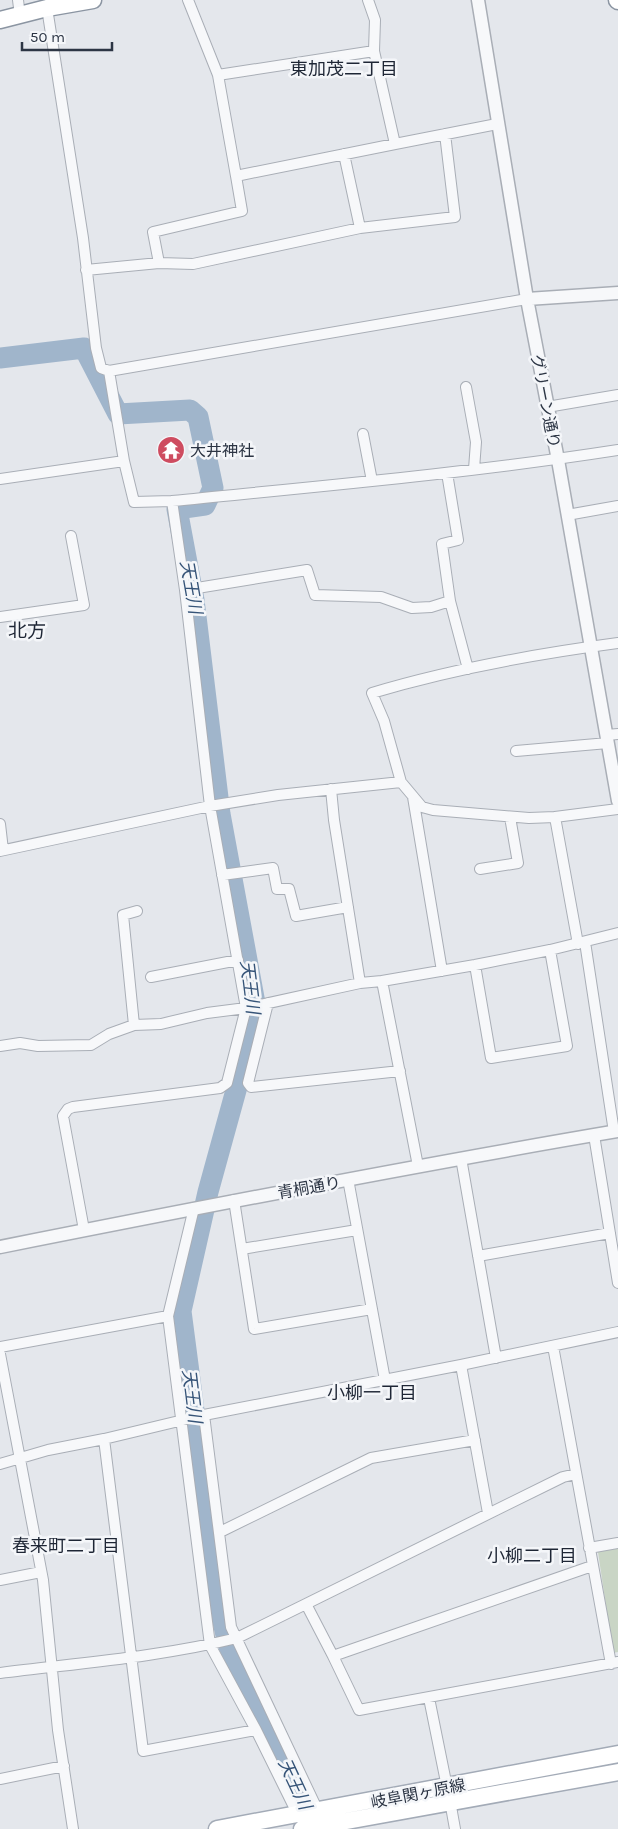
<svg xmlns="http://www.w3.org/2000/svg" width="618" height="1829" viewBox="0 0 618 1829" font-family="Karla,'Noto Sans JP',sans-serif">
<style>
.green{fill:#c9d5c5}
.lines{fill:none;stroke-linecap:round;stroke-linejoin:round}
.river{stroke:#a0b5cb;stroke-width:21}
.minor-casing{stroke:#a9aeb6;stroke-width:12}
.tertiary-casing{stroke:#a9aeb6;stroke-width:15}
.primary-casing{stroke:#a3abb7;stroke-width:19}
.trunk-casing{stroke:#8b95a2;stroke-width:19}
.minor{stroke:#f7f8fa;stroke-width:10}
.tertiary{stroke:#f7f8fa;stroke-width:12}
.primary{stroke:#fff;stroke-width:16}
.trunk{stroke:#fff;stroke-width:16}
.labels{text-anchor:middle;stroke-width:5;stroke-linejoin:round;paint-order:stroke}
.street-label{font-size:16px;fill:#2c3544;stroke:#f4f6f9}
.poi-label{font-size:16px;fill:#2c3544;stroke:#f4f6f9;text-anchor:start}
.neighbourhood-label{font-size:18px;fill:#1e2635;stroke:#f4f6f9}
.water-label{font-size:18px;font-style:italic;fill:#365478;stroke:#f4f6f9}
.quarter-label{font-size:19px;fill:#1e2635;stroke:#f4f6f9}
</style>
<rect width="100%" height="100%" fill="#e4e7ec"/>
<path class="green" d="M 618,1548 L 618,1652 L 613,1653 L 598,1552 Z"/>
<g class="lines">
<path class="river" d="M 0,358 L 84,348 L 118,414 L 190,410 L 198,417 L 213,488 L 205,505 L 177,509 L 194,600 L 220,814 L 257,1014 L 208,1192 L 181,1311 L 220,1609 L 228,1644 L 316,1829"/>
<g class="minor-casing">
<path id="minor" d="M 18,0 L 20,16
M 188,0 L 218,75 L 236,176 L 395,144 L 374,51 L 375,20 L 368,0
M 47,8 L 83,238 L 96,348 L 101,368 L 109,371
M 218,75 L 374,51
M 395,144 L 497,124
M 344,154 L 360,228
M 159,263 L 153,232 L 242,211 L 236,176
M 86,270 L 159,263 L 193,264 L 360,228 L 455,217 L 445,134
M 466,387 L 476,442 L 474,469
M 547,407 L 618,395
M 363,434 L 372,481
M 124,461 L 109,371 L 527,299
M 447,473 L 458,540 L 442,544 L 450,601 L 468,669
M 0,479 L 124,461 L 134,502 L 172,501 C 321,486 470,473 618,450
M 567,515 L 618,506
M 185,590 L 307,570 L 315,595 L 381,597 L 412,608 L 431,607 L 450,601
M 0,617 L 84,605 L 71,536
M 607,735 L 618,734
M 516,751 L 608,743
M 401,782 L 384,721 L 372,693 C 452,669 535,654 618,643
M 331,789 L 334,820 L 360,983
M 413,797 L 442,971
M 555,817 L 578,944
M 0,824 L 3,850
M 0,851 L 210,806 L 278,795 L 401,782 L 422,807 L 433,810 L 529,818 L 555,817 L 618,809
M 480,869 L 518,863 L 510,817
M 222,875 L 273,868 L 277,889 L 289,889 L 296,916 L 348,907
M 585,942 L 614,1132
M 475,965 L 491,1058 L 567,1046 L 550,950
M 151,977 L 238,960
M 382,981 L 418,1166
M 268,1003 L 248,1083 L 251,1087 L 400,1071
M 134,1025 L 123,915 L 137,911
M 0,1046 L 20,1043 L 38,1046 L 91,1045 L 109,1034 L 134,1025 L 161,1024 L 207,1013 L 246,1008 L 360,983 L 382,981 L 475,965 L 550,950 L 618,933
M 594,1135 L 618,1283
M 461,1158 L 496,1358
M 348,1179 L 385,1380
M 234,1200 L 254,1329 L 372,1309
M 194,1208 L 168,1316 L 210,1645 L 256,1730 L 298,1815
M 84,1230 L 63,1116 L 68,1109 L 73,1107 L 220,1088 L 227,1083 L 246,1008 L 210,806 L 185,590 L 172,501
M 242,1249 L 357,1230
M 478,1256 L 610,1233
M 553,1346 L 611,1664
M 0,1347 L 168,1316
M 0,1354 L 43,1580 L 58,1730 L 73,1829
M 461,1365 L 488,1513
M 204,1415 L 231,1627 L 318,1811
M 104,1439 L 143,1751 L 256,1730
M 0,1464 L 48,1450 L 104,1439 L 204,1415 L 461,1365 L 618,1332
M 220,1532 L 371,1458 L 475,1440
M 589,1548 L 618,1543
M 0,1580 L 41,1572
M 306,1604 L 333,1656 L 359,1710 L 618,1662
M 333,1656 L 592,1566
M 0,1673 C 79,1663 160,1657 237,1638 L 563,1477 L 576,1474
M 429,1698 L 447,1787
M 0,1779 L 64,1766
M 450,1801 L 455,1829"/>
</g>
<g class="tertiary-casing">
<path id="tertiary" d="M 478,0 L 527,299 L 558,460 L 618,801
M 527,299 L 618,293
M 0,1247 C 206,1206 411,1166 618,1131"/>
</g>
<g class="primary-casing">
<path id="primary" d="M 217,1829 L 618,1754
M 302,1829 L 618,1772"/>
</g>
<g class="trunk-casing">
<path id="trunk" d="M 617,0 L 618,1
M 0,20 L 47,8 L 93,0"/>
</g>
<use href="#minor" class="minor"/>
<use href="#tertiary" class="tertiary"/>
<use href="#primary" class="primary"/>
<use href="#trunk" class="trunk"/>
</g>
<defs>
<g id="temple-disc" transform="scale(1.4375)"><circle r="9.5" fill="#ce4c60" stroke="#f4f6f9"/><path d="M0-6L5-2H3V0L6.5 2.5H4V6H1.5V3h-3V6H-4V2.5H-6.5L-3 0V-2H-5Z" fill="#fff"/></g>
</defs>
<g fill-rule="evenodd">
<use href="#temple-disc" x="171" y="450"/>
</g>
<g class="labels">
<g class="street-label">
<text transform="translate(546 401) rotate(79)" y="6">グリーン通り</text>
<text transform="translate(309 1187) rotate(-10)" y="6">青桐通り</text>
<text transform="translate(418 1793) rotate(-11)" y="6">岐阜関ヶ原線</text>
</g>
<g class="poi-label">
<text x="190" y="456">大井神社</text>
</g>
<g class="neighbourhood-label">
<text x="344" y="75">東加茂二丁目</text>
<text x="372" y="1399">小柳一丁目</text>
<text x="66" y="1552">春来町二丁目</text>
<text x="532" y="1562">小柳二丁目</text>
</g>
<g class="water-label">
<text transform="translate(191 587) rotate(80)" y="6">天王川</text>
<text transform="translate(250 987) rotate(83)" y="6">天王川</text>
<text transform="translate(192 1396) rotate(83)" y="6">天王川</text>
<text transform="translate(295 1784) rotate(65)" y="6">天王川</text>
</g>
<g class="quarter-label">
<text x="27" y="637">北方</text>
</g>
</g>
<path d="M22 42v8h90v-8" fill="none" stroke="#2c3544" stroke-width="2.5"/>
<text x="30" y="42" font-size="15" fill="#2c3544" stroke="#f4f6f9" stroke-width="4" paint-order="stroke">50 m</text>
</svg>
